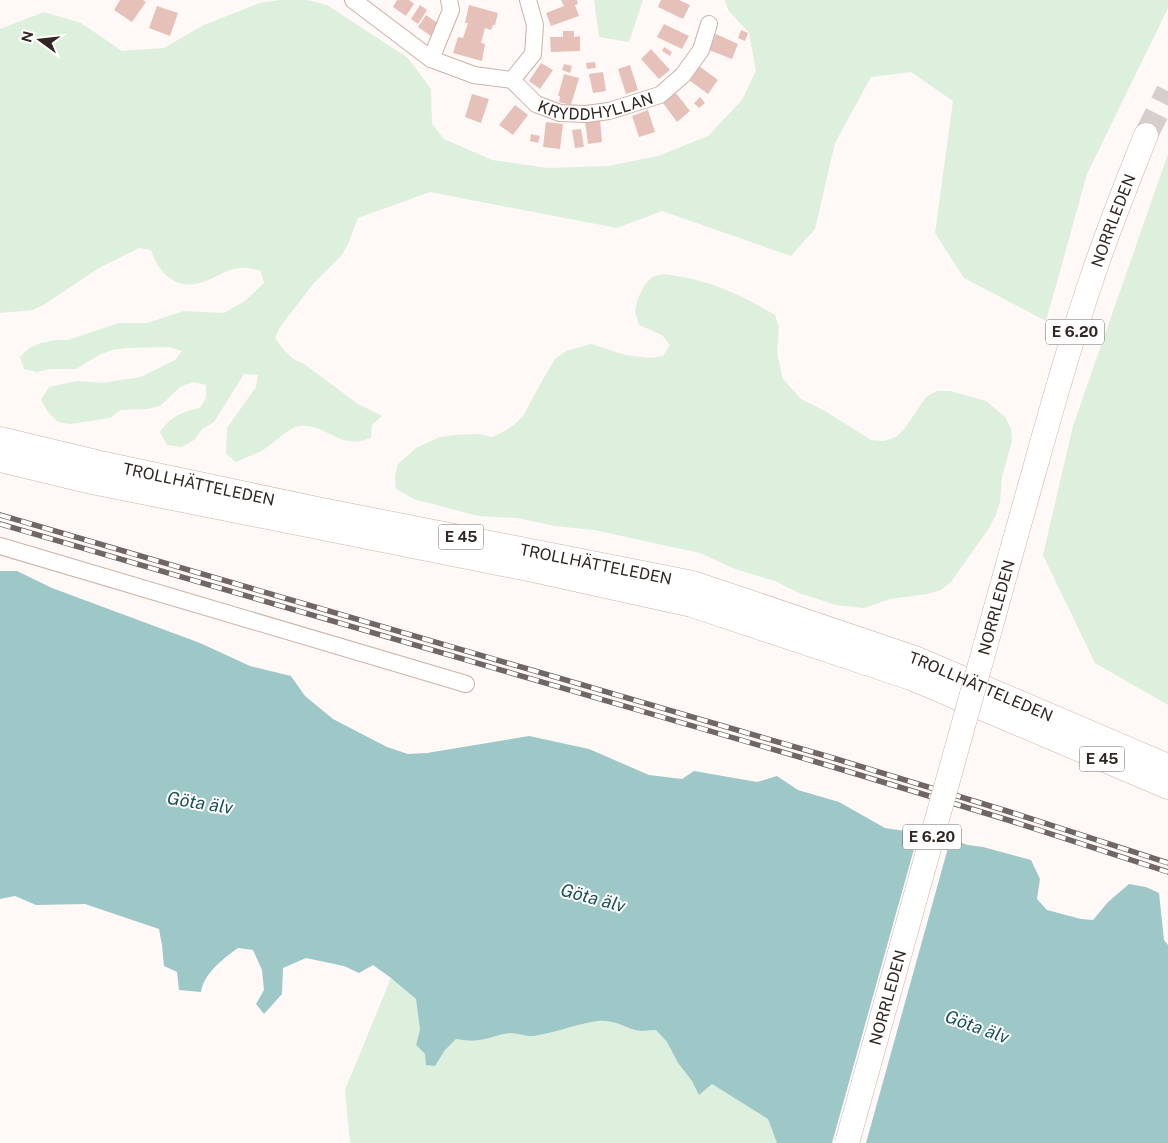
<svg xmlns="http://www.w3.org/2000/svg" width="1168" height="1143" viewBox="0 0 1168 1143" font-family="'Public Sans',sans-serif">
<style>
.green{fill:#ddefdd}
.water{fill:#9ec7c8}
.pier{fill:#fef8f6}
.building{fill:#e6c1b9}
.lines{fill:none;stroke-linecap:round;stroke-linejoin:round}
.highway-tunnel{stroke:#d5cecc;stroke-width:24;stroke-dasharray:24 12;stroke-linecap:butt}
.minor-casing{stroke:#ceb1a7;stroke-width:18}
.highway-casing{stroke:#ceb1a7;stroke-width:25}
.minor{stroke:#fff;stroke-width:16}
.highway{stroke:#fff;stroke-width:24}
.rail-casing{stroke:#706663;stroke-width:5.5}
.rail{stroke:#fff;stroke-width:4;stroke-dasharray:11;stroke-linecap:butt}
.highway-bridge-casing{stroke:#ceb1a7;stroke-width:25;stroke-linecap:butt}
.highway-bridge{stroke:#fff;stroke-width:24}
.labels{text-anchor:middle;stroke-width:4;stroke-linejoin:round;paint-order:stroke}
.shield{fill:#fff;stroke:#6f6764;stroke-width:1}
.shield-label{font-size:15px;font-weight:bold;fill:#312622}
.street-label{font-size:16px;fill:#312622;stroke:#fff}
.water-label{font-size:18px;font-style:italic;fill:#175254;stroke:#fff}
</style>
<rect width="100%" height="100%" fill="#fef8f6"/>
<path class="green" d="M 280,0 L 307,0 L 327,5 L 408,58 L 431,89 L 432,124 L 444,139 L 492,160 L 548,168 L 608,166 L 658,156 L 708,136 L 742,100 L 756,71 L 749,33 L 728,10 L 725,0 L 1168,0 L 1168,8 L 1087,174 L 1046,321 L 964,278 L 935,233 L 953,101 L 911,72 L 871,77 L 835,143 L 815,229 L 791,256 L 662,211 L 617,228 L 430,192 L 358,218 L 348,244 L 341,256 L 313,284 L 280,327 L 275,338 L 283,349 L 293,359 L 304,364 L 358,404 L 382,416 L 372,425 L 371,438 C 337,451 328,423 300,426 C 288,427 273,445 261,451 C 253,455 244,458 236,462 L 226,454 L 227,428 L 256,387 L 258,375 L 244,374 L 214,422 L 202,429 L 194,440 L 182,447 L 167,445 L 160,432 C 171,416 182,412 200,408 L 206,398 L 206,385 L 193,382 L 180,387 L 160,406 L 147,409 L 121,410 L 110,418 L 70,424 L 58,422 L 48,412 L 41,400 L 49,387 L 77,381 L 103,383 L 141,377 L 175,360 L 182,351 L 169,347 L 126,348 L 112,350 L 99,355 L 76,369 L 50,369 L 37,372 L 24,369 L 20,357 L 29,348 L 41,343 L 55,340 L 68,340 L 119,323 L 147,323 L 184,311 L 224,313 L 245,301 L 264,283 L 261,271 C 253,268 247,267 238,268 C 225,270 212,280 199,283 C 175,290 158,272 151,250 L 139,248 L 99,268 L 45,304 L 33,310 L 0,313 L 0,29 L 44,12 L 81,23 L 122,51 L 164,48 L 204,25 L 260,3 Z
M 594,0 L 643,0 L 629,42 L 599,37 Z
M 1168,154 L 1168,705 L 1095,663 L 1043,555 L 1073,426 Z
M 664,274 C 677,276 691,278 703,282 C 728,289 752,301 775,315 L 779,327 L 777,353 L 783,379 L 801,399 L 825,411 L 871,440 L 884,441 L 896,437 L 905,428 L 926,397 L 937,391 L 950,391 L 986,401 L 1005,417 L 1011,428 L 1012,441 L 1002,477 L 1000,502 L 996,515 L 989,528 L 951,582 L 941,590 L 927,594 L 890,599 L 864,608 L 836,605 L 799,593 L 775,581 L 735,569 L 700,553 L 594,530 L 555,526 L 517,518 L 478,516 L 414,499 L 396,489 L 395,476 L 398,464 L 416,448 L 440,437 L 454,435 L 479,434 L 492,437 L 503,432 L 514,425 L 523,416 L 542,381 L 555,359 L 566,351 L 591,344 L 625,355 L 651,358 L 663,356 L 670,345 L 662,335 L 639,325 L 635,311 L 638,298 L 644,286 L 652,277 Z
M 391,978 L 416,999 L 420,1030 L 416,1045 L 435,1066 L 445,1050 L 456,1039 C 479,1043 483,1039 504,1034 C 516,1031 524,1037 534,1036 C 555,1033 576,1024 597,1021 C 618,1019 626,1030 641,1031 C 646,1031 652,1030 656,1030 L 667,1042 L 678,1063 L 692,1081 L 699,1094 L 712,1084 L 768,1119 L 777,1143 L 350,1143 L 345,1090 Z"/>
<path class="water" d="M 0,571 L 17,571 L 52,588 L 200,643 L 250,666 L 291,676 L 305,696 L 333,719 L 387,747 L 408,754 L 427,753 L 529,736 L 589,749 L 649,775 L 682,779 L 694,771 L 757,782 L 777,776 L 798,790 L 839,802 L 885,828 L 943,837 L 968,845 L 983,847 L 1031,860 L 1040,879 L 1037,899 L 1047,910 L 1081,919 L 1093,920 L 1108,902 L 1129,884 L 1146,887 L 1159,893 L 1164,940 L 1168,945 L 1168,1143 L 777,1143 L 768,1119 L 712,1084 L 699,1095 L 692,1081 L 678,1063 L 667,1042 L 656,1030 C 652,1030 646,1031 641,1031 C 626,1030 618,1019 597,1021 C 576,1024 555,1033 534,1036 C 524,1037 516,1031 504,1034 C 483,1039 479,1043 456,1039 L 445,1050 L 435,1066 L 426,1065 L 425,1054 L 416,1045 L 420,1030 L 416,999 L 391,978 L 373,965 L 359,973 L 344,966 L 306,958 L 283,968 L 282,994 L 264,1014 L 256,1004 L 264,990 L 262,970 L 253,950 L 238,948 C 223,959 204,973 201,992 L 179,990 L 177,972 L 164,966 L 162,945 L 159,929 L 85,904 L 36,905 L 15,896 L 0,899 Z"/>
<path class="pier" d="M 919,831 L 951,837 L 866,1143 L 832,1143 Z"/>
<path class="building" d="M 120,0 L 143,0 L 146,2 L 132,22 L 114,10 Z
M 397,0 L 409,0 L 414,4 L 406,16 L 393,7 Z
M 561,0 L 577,0 L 578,4 L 575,5 L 579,16 L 551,26 L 546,13 L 564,6 Z
M 661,0 L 679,0 L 690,5 L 683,19 L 658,7 Z
M 420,5 L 427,10 L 418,24 L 411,19 Z
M 469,5 L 498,13 L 495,25 L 493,25 L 491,30 L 485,28 L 481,43 L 485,44 L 482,61 L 453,53 L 458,37 L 463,38 L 468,23 L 465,23 Z
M 157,6 L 178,13 L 170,36 L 149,28 Z
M 426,15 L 439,24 L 431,36 L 418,27 Z
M 664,24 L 689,36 L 682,49 L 657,37 Z
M 741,30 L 748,33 L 745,41 L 738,38 Z
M 563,31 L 574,31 L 574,37 L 580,36 L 580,51 L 551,52 L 550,37 L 563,37 Z
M 716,34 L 738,44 L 732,59 L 709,50 Z
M 664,47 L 672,52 L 670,56 L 662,51 Z
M 651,49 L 670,70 L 659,79 L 641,59 Z
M 595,62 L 596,68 L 587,69 L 586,63 Z
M 541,63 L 553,70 L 540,89 L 529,81 Z
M 564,64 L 572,66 L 570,73 L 562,70 Z
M 630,65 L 638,90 L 626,94 L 618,69 Z
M 699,66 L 718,80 L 708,94 L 689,80 Z
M 603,72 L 606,91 L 593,93 L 589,74 Z
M 564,74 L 579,78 L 571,105 L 559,102 L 560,96 L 558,96 Z
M 676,93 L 690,111 L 677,122 L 663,103 Z
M 472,94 L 489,99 L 481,123 L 465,117 Z
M 700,97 L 705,103 L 699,108 L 694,103 Z
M 515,105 L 528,115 L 513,135 L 499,125 Z
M 648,110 L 655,132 L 639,137 L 632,116 Z
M 600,119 L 602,142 L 588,144 L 585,121 Z
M 546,122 L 563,124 L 560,149 L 543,147 Z
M 581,129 L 584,147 L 575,148 L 572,130 Z
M 531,134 L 540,136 L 538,143 L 530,141 Z"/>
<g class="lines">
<path class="highway-tunnel" d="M 1146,135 L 1168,91"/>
<g class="minor-casing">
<g id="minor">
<path d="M 353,0 L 431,59 L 474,75 L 512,80"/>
<path id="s1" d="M 528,0 L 535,25 L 533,54 L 512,80 L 536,104 L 560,113 L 586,114 L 609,111 L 660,95 L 683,75 L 701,50 L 709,24"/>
<path d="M 431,59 L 451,10 L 449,0"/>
<path d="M 0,546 L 466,684"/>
</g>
</g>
<g class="highway-casing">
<g id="highway">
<path id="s2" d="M 0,439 L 100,463 L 317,509 L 693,583 L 915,658 L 1168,766"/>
<path d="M 0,460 L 92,482 L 533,570 L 692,605 L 911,678 L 1168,787"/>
<path id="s3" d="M 1017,532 C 1041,448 1063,363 1091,281 C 1107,232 1127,183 1146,135"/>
</g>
</g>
<use href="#minor" class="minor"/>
<use href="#highway" class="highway"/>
<g class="rail-casing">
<path id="rail" d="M 0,515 L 833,758 L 1010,812 L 1168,863
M 0,524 L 830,766 L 1008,820 L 1168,872"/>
</g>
<use href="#rail" class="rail"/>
<g class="highway-bridge-casing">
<g id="highway-bridge">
<path id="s4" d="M 847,1143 L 1017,532"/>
</g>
</g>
<use href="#highway-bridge" class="highway-bridge"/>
</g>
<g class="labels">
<g class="shield">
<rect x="1046" y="319.5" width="58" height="25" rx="4"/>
<rect x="438.5" y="524.5" width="45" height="25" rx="4"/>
<rect x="1079.5" y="746.5" width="45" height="25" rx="4"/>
<rect x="903" y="824.5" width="58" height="25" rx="4"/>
</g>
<g class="shield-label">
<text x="1075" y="337">E 6.20</text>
<text x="461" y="542">E 45</text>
<text x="1102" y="764">E 45</text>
<text x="932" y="842">E 6.20</text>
</g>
<g class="street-label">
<text dy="6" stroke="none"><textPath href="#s1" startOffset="184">KRYDDHYLLAN</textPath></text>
<text dy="6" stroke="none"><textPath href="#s3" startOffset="326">NORRLEDEN</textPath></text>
<text dy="6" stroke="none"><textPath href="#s2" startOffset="204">TROLLHÄTTELEDEN</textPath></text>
<text dy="6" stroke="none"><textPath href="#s2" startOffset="609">TROLLHÄTTELEDEN</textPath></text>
<text dy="6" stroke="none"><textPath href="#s4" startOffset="556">NORRLEDEN</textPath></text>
<text dy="6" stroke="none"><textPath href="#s2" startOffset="1014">TROLLHÄTTELEDEN</textPath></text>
<text dy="6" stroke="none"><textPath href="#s4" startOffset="151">NORRLEDEN</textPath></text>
</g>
<g class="water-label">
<text transform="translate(200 803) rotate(9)" y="6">Göta älv</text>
<text transform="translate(593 898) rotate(15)" y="6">Göta älv</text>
<text transform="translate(977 1027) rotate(20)" y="6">Göta älv</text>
</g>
</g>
<g transform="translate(40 40) rotate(285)" stroke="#ffffff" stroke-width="4" paint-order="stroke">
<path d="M0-4L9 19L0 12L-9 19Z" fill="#312622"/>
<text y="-8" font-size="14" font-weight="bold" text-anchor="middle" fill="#312622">N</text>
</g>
</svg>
